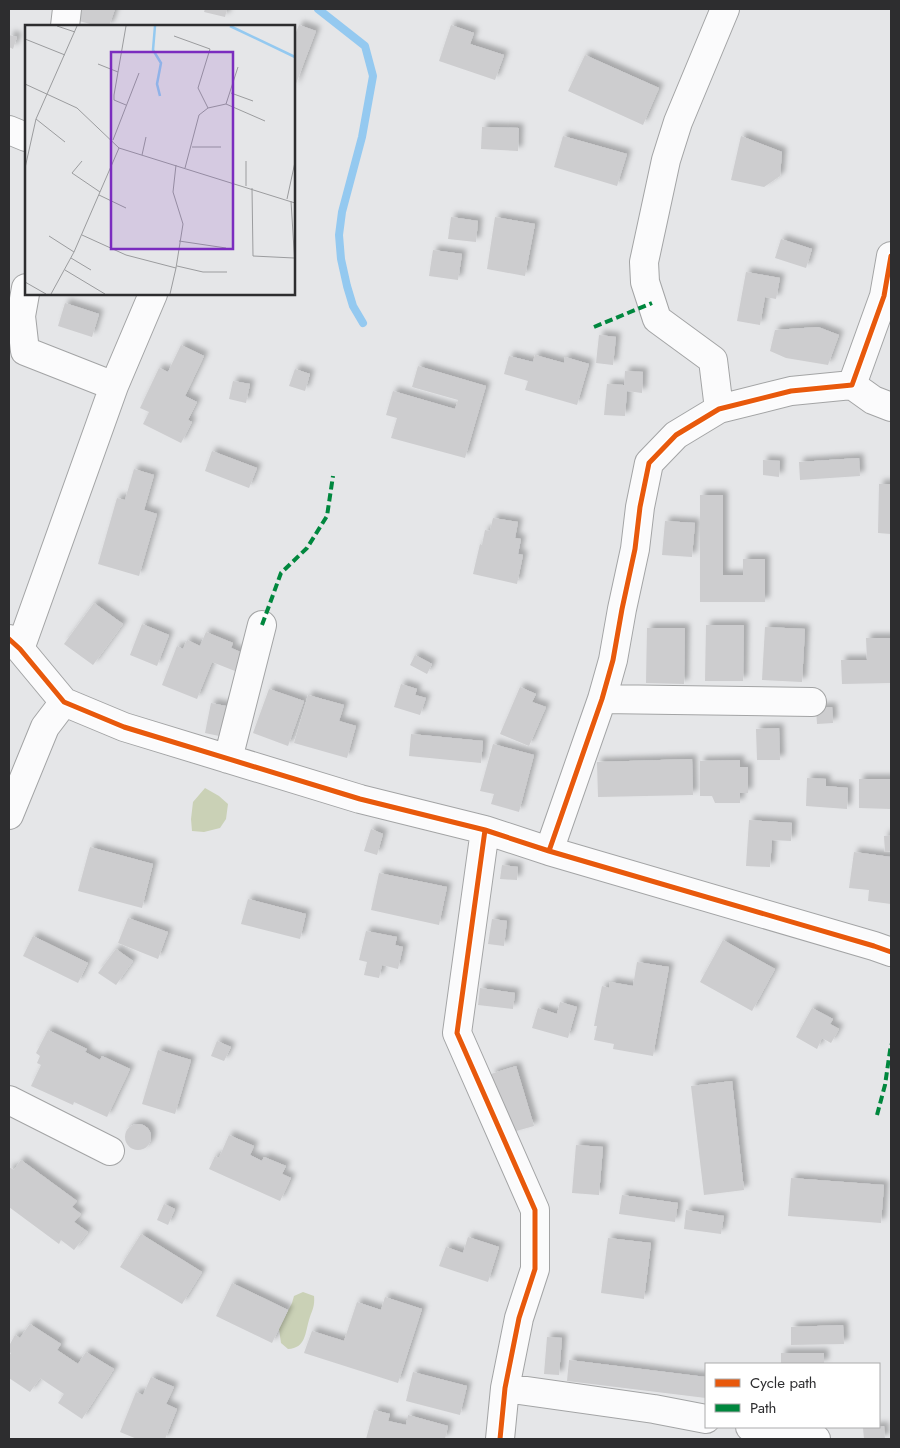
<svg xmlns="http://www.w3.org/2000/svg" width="900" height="1448" viewBox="0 0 900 1448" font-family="Jost,sans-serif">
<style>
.green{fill:#cad1b6}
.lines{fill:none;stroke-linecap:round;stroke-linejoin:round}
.stream{stroke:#94c9f0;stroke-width:8}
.building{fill:#cdcdcf;filter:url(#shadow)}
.minor-casing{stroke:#a3a4a5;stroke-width:30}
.minor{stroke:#fbfbfc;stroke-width:28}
.quiet{stroke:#00873e;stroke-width:4;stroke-dasharray:8 4;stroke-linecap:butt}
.cycleway-casing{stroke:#fff;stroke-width:8}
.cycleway{stroke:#e8590c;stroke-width:5}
.inset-river{fill:none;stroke:#94c9f0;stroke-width:2.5}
.inset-road{fill:none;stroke:#9b9c9e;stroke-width:1}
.view{fill:#7b2cbf;fill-opacity:0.15;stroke:#7b2cbf;stroke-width:2.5}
.inset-edge{fill:none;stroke:#2d2d2f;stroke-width:2.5}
</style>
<defs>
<filter id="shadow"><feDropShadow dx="4.5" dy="-4.5" stdDeviation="2.5" flood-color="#0004"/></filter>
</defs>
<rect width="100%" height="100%" fill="#e5e6e8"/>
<path class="green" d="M 205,788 L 219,796 L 228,804 L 226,819 L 220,828 L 204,832 L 192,831 L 191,819 L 193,802 Z
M 303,1292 L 314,1296 C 315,1307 312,1310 309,1320 C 305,1333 306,1348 288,1349 L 281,1343 L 279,1329 L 292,1303 L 294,1296 Z"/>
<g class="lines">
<path class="stream" d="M 318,9 L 365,46 L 373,76 L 362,137 L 342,212 L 339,235 L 341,259 L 347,286 L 353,306 L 363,323"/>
</g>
<path class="building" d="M 82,9 L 115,9 L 109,26 L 98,26 L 79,21 Z
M 205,9 L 227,9 L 225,17 L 204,12 Z
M 299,25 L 316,31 L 294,89 L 294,37 Z
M 451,25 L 474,33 L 470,44 L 504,55 L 495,80 L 439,61 Z
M 9,35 L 17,37 L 13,49 L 9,47 Z
M 585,55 L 659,88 L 643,125 L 568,91 Z
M 482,127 L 519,128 L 518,151 L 481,149 Z
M 563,136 L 627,154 L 617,186 L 554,167 Z
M 741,136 L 782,152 L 780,176 L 764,187 L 731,180 Z
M 451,217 L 478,221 L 476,242 L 448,239 Z
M 495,217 L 535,224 L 525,276 L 487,269 Z
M 781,239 L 812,249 L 806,268 L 775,258 Z
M 433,250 L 462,254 L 458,280 L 429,276 Z
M 746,272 L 780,278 L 776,299 L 765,297 L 760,325 L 737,321 Z
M 65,303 L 99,314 L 92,337 L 58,326 Z
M 818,327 L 839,335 L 828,365 L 786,358 L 770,351 L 775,330 Z
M 599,335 L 616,337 L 613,365 L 596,363 Z
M 181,345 L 204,356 L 185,396 L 197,402 L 188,420 L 192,422 L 181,443 L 143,424 L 149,412 L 140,408 L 159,368 L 168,372 Z
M 535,355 L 564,363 L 565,357 L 589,364 L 577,405 L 525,390 L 528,381 L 504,374 L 509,356 L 533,362 Z
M 418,366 L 486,386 L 465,458 L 391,438 L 397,418 L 386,415 L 393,391 L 455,409 L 458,400 L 412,387 Z
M 295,369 L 310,374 L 305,391 L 289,386 Z
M 625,371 L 643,372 L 642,393 L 627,391 L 625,416 L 604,415 L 607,384 L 624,385 Z
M 233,381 L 250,384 L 246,403 L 229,399 Z
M 212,451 L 257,468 L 249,488 L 205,471 Z
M 859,458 L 860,476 L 800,480 L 799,462 Z
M 763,460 L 780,461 L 779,477 L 763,475 Z
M 134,469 L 154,475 L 144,510 L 157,514 L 139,576 L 98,564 L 117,498 L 125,500 Z
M 879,484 L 891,484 L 891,534 L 878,533 Z
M 700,495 L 723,495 L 723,575 L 743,575 L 743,559 L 765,559 L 765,602 L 700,602 Z
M 493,518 L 518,522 L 515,538 L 521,539 L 518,554 L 523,555 L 517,584 L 473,574 L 480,544 L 482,545 L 485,530 L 490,531 Z
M 665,521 L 695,523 L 692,557 L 662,555 Z
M 94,603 L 123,624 L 93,665 L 64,644 Z
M 142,624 L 169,635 L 157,666 L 130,655 Z
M 706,625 L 744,625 L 743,681 L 705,681 Z
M 765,627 L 805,629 L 802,682 L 762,680 Z
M 647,628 L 685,628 L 684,684 L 646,683 Z
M 206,632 L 233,643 L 231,648 L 243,653 L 235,671 L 212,662 L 197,699 L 162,685 L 177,646 L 183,649 L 187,640 L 200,646 Z
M 866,638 L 891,638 L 891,683 L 842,684 L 841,660 L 867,660 Z
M 415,655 L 432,664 L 427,674 L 410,665 Z
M 401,684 L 417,689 L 415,695 L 426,698 L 420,715 L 394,707 Z
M 520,687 L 536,694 L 532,702 L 546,707 L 529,746 L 500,734 Z
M 269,689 L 304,701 L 288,746 L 253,733 Z
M 308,695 L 344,705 L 339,721 L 356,726 L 347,758 L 294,743 Z
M 211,703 L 231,707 L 224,737 L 205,733 Z
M 832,707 L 833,723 L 817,724 L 816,708 Z
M 779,728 L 780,760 L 757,760 L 756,729 Z
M 411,734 L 483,741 L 481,763 L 409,756 Z
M 493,744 L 534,755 L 519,812 L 491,804 L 494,794 L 480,791 Z
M 692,759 L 693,795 L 598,797 L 597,762 Z
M 740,760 L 740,767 L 748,767 L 748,793 L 740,793 L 740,803 L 715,803 L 712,796 L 700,796 L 700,761 Z
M 807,778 L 826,779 L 826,786 L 848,788 L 847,809 L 806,806 Z
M 859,779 L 891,779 L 891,809 L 859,808 Z
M 749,820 L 792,823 L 791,841 L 772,840 L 770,867 L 746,866 Z
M 371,829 L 383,834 L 377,855 L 364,851 Z
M 891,835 L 891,851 L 885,852 L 884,836 Z
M 90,847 L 153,864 L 142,908 L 78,891 Z
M 854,852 L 891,857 L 891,904 L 868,901 L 869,890 L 849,888 Z
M 502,865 L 518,867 L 517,880 L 500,879 Z
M 379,873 L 447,887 L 439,925 L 371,910 Z
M 248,899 L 306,914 L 300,939 L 241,924 Z
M 128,918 L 168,932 L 158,959 L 118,943 Z
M 492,919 L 507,921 L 504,946 L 488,944 Z
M 366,931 L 397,937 L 395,945 L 403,947 L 398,969 L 382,965 L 379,978 L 364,975 L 367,962 L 359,960 Z
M 33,936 L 88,963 L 78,983 L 23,956 Z
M 723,940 L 775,969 L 752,1011 L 700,982 Z
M 116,949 L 133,961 L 116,985 L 98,973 Z
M 637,962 L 669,967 L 653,1056 L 613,1049 L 614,1044 L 594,1040 L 597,1026 L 594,1026 L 602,986 L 609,988 L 610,982 L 633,986 Z
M 480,988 L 515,993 L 513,1009 L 478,1005 Z
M 560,1002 L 577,1007 L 568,1038 L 532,1028 L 538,1008 L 557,1014 Z
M 812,1008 L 833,1019 L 830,1024 L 839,1029 L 831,1043 L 822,1038 L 817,1049 L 796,1037 Z
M 48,1030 L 87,1049 L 85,1052 L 100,1060 L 102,1056 L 130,1069 L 107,1117 L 74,1102 L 73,1105 L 31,1086 L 41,1065 L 37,1063 L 40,1056 L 36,1053 Z
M 217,1041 L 231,1047 L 224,1061 L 211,1056 Z
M 158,1050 L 191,1060 L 175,1114 L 142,1104 Z
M 516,1066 L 534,1126 L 509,1133 L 491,1074 Z
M 732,1081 L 744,1190 L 704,1195 L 691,1086 Z
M125 1137a13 13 0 1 1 26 0a13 13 0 1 1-26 0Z
M 229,1135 L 254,1146 L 250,1155 L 262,1161 L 264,1157 L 286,1166 L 282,1174 L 291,1178 L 280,1201 L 209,1169 L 215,1156 L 219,1158 Z
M 576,1145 L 603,1147 L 599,1195 L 572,1193 Z
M 21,1160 L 77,1201 L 72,1207 L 81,1214 L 74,1222 L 88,1232 L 74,1250 L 61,1240 L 59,1244 L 9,1207 L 9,1167 L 14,1170 Z
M 791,1178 L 884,1185 L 881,1223 L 788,1216 Z
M 622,1195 L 678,1203 L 675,1222 L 619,1214 Z
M 164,1204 L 175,1209 L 168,1225 L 157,1220 Z
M 686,1210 L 724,1216 L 721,1234 L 684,1229 Z
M 141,1234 L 202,1272 L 182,1304 L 120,1267 Z
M 468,1237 L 499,1247 L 488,1282 L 439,1266 L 446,1247 L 463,1253 Z
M 608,1238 L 651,1243 L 644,1299 L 601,1293 Z
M 232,1283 L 288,1310 L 272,1343 L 216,1316 Z
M 385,1297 L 422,1309 L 398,1383 L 304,1353 L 312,1331 L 344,1341 L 357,1302 L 381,1310 Z
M 30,1324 L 61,1344 L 57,1350 L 78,1364 L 86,1352 L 114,1369 L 82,1419 L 58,1403 L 64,1394 L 40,1378 L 30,1392 L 9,1378 L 9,1356 L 11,1353 L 9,1352 L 9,1346 L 15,1335 L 20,1338 Z
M 843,1325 L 844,1344 L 791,1345 L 791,1327 Z
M 547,1337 L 562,1338 L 559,1375 L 544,1374 Z
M 781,1353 L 824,1353 L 824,1364 L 781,1364 Z
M 569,1360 L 706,1377 L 706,1398 L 567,1381 Z
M 413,1372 L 467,1386 L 460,1415 L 406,1401 Z
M 151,1377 L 174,1387 L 166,1404 L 177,1409 L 165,1439 L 137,1439 L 120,1432 L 136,1392 L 143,1395 Z
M 374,1410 L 390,1414 L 388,1421 L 406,1425 L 408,1415 L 448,1426 L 445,1439 L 366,1439 Z
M 884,1426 L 885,1439 L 864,1439 L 863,1428 Z"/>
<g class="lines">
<g class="minor-casing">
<path id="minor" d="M 65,26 L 67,9
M 9,130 L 26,137
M 26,288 L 21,316 L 25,351 L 114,386
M 852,385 L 873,400 L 891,407
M 719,409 L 713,360 L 657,319 L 645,282 L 644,262 L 666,160 L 678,122 L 725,9
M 9,639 L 20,649 L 64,702 L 124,727 L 360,799 L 485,830 L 549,851 L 874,946 L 891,952
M 20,649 L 114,386 L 153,294
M 602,699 L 812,702
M 228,759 L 262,625
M 9,815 L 45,727 L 64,702
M 485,830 L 457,1033 L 535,1210 L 535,1269 L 519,1318 L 505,1388 L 500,1439
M 549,851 L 602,699 L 613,660 L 622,609 L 635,549 L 640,507 L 649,463 L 676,435 L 719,409 L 791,391 L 852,385 L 884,296 L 891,256
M 9,1100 L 110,1151
M 505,1388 L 654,1409 L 706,1419
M 750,1427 L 816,1439"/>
</g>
<use href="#minor" class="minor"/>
<path class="quiet" d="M 594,327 L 652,303
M 262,625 L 281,573 L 307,548 L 327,516 L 333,476
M 877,1115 L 885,1085 L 891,1044"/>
<g class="cycleway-casing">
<path id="cycleway" d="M 9,639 L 20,649 L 64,702 L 124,727 L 360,799 L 485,830 L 549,851 L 874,946 L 891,952
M 485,830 L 457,1033 L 535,1210 L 535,1269 L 519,1318 L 505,1388 L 500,1439
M 549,851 L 602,699 L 613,660 L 622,609 L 635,549 L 640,507 L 649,463 L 676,435 L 719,409 L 791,391 L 852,385 L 884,296 L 891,256"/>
</g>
<use href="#cycleway" class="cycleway"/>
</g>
<g transform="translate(25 25)">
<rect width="270" height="270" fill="#e5e6e8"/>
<path class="inset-river" d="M 130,1 L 128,25 L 136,38 L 132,59 L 135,71M 205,1 L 270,32"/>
<path class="inset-road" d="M 32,1 L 50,7M 101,1 L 89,70 L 89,75 L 101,80M 149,11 L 185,24 L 173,63 L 183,83M 0,14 L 40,30M 73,39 L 93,47M 0,59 L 52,83 L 94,123 L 270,178M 206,68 L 228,76M 201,79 L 240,96M 11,94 L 40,117M 88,115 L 114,48M 167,122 L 196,122M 117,130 L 121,112M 57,136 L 47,148 L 75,167M 221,136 L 221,161M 0,143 L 11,94 L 52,1M 160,143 L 174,90 L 183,83 L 201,79 L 213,42M 227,163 L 228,231 L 269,233M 74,170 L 101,183M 262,174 L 270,137M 266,176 L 270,241M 57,210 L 101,230 L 151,243 L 158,199 L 148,167 L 151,140M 24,211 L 49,227M 154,216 L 201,223M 46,233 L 66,245M 152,241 L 178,247 L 202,247M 40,245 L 80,269M 0,257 L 21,269M 26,269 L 49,227 L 94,123M 145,269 L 151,243"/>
<path class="view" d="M 86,27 L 208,27 L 208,224 L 86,224 Z"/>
<rect width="270" height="270" class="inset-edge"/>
</g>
<rect width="900" height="1448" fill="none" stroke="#2d2d2f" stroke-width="20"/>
<rect x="705" y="1363" width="175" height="65" fill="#ffffff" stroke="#ababac"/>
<rect x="715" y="1379" width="25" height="8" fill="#e8590c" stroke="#ababac"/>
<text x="750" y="1388" font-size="15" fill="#2d2d2f">Cycle path</text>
<rect x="715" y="1404" width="25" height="8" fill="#00873e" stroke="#ababac"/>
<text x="750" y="1413" font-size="15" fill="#2d2d2f">Path</text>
</svg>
